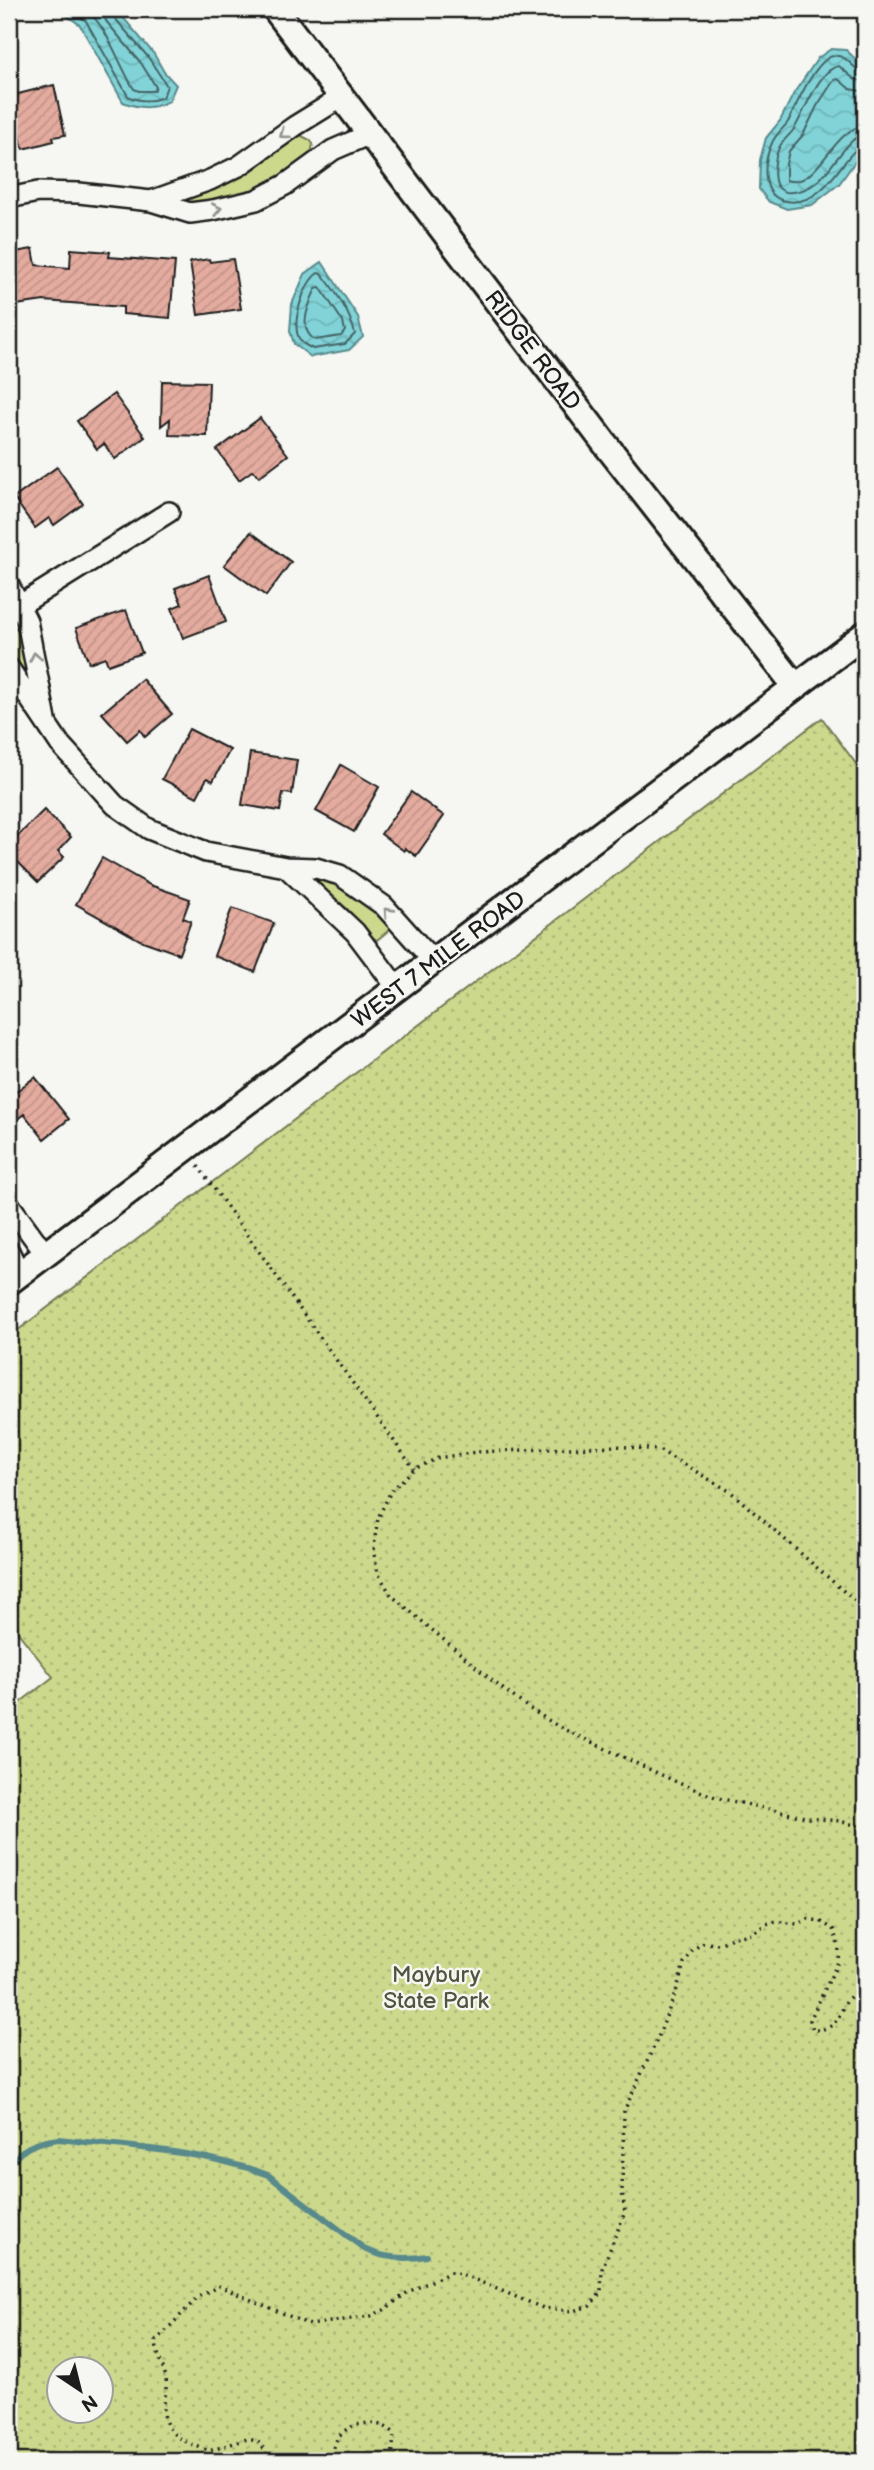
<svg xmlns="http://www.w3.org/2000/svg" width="874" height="2470" viewBox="0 0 874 2470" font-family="'Balsamiq Sans',sans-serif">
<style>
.green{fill:#ccd88c;stroke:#747a54;stroke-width:2}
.park{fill:url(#park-dots);stroke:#747a54;stroke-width:2;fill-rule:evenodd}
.water{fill:url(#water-waves);stroke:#598a8c;stroke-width:2}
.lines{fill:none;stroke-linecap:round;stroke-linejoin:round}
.shore{stroke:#446567;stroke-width:2}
.stream{stroke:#598a8c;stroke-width:6}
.building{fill:url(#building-hatch);stroke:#1c1c1c;stroke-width:2}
.minor-casing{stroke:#1c1c1c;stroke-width:24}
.tertiary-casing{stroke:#1c1c1c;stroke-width:30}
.path{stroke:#1c1c1c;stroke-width:3.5;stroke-dasharray:2 5;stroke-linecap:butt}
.minor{stroke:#f6f6f2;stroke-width:19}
.tertiary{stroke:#f6f6f2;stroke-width:24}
.oneway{stroke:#949492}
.labels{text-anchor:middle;stroke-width:5;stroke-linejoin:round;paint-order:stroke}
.street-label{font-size:23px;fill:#1c1c1c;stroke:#f6f6f2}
.park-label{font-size:23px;fill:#51543e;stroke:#f6f6f2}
</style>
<defs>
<pattern id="park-dots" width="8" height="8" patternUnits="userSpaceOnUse" patternTransform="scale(1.75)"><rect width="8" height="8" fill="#ccd88c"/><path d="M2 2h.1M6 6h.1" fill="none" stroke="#afb978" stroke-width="1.8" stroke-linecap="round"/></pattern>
<pattern id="water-waves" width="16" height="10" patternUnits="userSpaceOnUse" patternTransform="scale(1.75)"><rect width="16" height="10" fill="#81d3d7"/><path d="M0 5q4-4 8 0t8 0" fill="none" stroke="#6fb5b8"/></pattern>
<pattern id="building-hatch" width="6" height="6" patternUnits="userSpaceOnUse" patternTransform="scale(1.75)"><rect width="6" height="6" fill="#e4ab9f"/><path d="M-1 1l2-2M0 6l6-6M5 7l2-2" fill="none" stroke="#c39388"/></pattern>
</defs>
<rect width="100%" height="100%" fill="#f6f6f2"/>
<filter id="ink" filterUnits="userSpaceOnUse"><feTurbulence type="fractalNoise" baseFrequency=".0143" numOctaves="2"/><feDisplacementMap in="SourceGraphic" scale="14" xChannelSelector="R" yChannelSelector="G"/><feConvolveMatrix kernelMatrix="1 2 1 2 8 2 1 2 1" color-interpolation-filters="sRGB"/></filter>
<g filter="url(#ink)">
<path class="green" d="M 300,135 L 310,140 L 313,144 L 310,158 C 273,185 231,209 184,204 L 186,199 L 225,185 L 240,176 L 294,137 Z
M 9,627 L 16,628 L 22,638 L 29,676 L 26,678 L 22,676 L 9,651 Z
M 317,876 C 343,884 375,903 390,926 L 388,931 L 377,940 L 369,935 L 346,908 L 315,882 Z"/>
<path class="park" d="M 822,718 L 865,776 L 865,2461 L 9,2461 L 9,1711 L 53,1677 L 9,1621 L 9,1337 ZM 60,2368 L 102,2368 L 102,2410 L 60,2410 Z"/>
<path class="water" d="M 58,9 L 116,9 L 154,54 L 164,72 L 176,85 L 169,101 C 153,109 141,109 123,102 L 80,25 Z
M 831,49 L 846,50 L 865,68 L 865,148 L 839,184 L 812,205 L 787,209 L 769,202 L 759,189 L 760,160 L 766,138 L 780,121 L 794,93 L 818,58 Z
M 322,262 L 358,317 L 363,337 L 349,350 L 311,357 L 294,344 L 290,331 L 292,304 L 305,274 Z"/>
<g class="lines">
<path class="shore" d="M 70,9 L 86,21 L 128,96 C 140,102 151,102 163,97 L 167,86 L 148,57 L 113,16 L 111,9
M 85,9 C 107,25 119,65 134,89 L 139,91 L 154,91 L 156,87 L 141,63 L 106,21 L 102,9
M 865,73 C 853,71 847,53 833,56 C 815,60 796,106 788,122 C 783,129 775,135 772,143 C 763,162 760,197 786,201 C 827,209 845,147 865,145
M 865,81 L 854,79 L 839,66 C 819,68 804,114 794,129 C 790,135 783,140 780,146 C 775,154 771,179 778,187 C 781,191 787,193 792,192 C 822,190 832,160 851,142 C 855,137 859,136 865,136
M 865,92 L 850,89 L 838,79 L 834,80 L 817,106 L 803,135 L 789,151 L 786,164 L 786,180 C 818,191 832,127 865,126
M 318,273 L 322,274 C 336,292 350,312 355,334 L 345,344 L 313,349 C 309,347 302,344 300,340 C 290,324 304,282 318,273 Z
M 320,287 L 343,322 L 345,331 L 341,336 L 315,340 C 297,329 309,304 316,288 Z"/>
<path class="stream" d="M 9,2169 C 17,2148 37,2142 58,2139 C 128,2147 201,2150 268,2175 L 366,2250 C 387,2259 406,2260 427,2256"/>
</g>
<path class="building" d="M 54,85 L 65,135 L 53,137 L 54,141 L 23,149 L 10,96 Z
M 33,249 L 36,265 L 70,268 L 71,249 L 110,252 L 109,257 L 175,262 L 170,318 L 123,314 L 123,307 L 44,301 L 9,306 L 9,253 Z
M 209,259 L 210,262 L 233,259 L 241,309 L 198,315 L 190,262 Z
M 162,381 L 209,382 L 207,436 L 169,435 L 170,419 L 161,426 Z
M 114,394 L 145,437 L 115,459 L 104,444 L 97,449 L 77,421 Z
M 260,418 L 288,455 L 259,477 L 253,470 L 239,480 L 217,450 Z
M 57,467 L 83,504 L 54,525 L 49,518 L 35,528 L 14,498 Z
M 251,532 L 291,562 L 266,596 L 224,565 Z
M 209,575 L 226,622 L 183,638 L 172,608 L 182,604 L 175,588 Z
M 126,610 L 142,653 L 108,665 L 105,657 L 89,663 L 76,628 Z
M 142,679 L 172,714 L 145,737 L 140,730 L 127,741 L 102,713 Z
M 189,729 L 230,750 L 213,781 L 207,778 L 197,797 L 162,779 Z
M 250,753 L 297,760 L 292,794 L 283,793 L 280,811 L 242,805 Z
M 341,765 L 379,787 L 354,832 L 316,811 Z
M 411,792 L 444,816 L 416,856 L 405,848 L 404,851 L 381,834 Z
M 44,810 L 71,837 L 58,851 L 64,857 L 38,882 L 9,853 L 9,845 Z
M 102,858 L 150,885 L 190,899 L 183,918 L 191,921 L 179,954 L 140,940 L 76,904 Z
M 232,908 L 274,923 L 255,972 L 214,956 Z
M 35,1077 L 69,1119 L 44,1139 L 24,1114 L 9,1126 L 9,1097 Z"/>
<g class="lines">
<g class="minor-casing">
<path id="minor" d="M 9,198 L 38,192 L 79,193 L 151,201 L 190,213 L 213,210 L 256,200 L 285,185 L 333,150 L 370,134
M 151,201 L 210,180 L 239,166 L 295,126 L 342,97
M 9,585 L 27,621 L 46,720
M 9,612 L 169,512
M 9,668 L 60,744 L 115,805 L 149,829 L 206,852 L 286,867 L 316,868 L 340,875 L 384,906 L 434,962
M 286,867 L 355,932 L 398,989
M 9,1204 L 46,1255
M 9,1251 L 20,1274"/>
</g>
<g class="tertiary-casing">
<path id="tertiary" d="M 275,9 L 606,445 L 796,687
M 9,1282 L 865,634"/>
</g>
<path class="path" d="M 198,1166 L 414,1469
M 865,1610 L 731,1492 L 659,1450 L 616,1446 L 477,1452 L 438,1458 L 414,1469 L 391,1491 L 378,1518 L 375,1537 L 374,1554 L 378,1573 L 391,1595 L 495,1683 L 527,1707 L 561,1728 L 681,1784 L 718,1798 L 809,1818 L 840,1821 L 865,1828
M 265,2461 L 267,2452 L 257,2441 L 247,2439 L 209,2451 C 185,2441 162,2437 164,2405 C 165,2397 167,2386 166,2378 C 163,2364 157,2358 156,2341 L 198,2297 L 219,2286 L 310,2325 L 371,2316 L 384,2310 L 408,2292 L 451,2272 L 461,2274 L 543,2308 L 573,2311 L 590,2306 L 601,2292 L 602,2269 L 625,2212 L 622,2191 L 624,2111 L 657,2040 L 677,1989 L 684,1963 L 694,1949 L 703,1943 L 719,1944 L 734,1937 L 752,1934 L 766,1924 L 776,1921 L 797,1924 L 808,1919 L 820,1921 L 833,1929 L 839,1947 L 838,1962 L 810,2020 L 813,2030 C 850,2031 834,1994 865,1990
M 329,2461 C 332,2454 334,2446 337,2439 C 348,2421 379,2418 394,2433 L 392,2461"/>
<use href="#minor" class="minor"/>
<use href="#tertiary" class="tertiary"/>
</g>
<defs><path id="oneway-chevron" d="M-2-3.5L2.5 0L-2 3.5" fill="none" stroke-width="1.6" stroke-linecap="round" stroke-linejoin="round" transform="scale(1.75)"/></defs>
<g class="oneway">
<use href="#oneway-chevron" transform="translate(284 134) rotate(144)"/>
<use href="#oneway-chevron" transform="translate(217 209) rotate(-11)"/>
<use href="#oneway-chevron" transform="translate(35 657) rotate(-101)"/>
<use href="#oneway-chevron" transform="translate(388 912) rotate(-133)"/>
</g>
</g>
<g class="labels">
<g class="street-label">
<text transform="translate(533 350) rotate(53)" y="8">RIDGE ROAD</text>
<text transform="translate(438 959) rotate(-37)" y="8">WEST 7 MILE ROAD</text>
</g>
<g class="park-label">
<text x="436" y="1982">Maybury<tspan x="436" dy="26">State Park</tspan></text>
</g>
</g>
<rect width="874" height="2470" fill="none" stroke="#f6f6f2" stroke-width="35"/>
<rect x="18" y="18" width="839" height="2435" fill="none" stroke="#1c1c1c" stroke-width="2.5" filter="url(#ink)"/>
<g transform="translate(80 2390) rotate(145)"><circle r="33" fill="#f6f6f2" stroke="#9f9f9c" stroke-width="2"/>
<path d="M0-5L12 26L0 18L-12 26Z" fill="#1c1c1c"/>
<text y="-10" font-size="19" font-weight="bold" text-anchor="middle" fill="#1c1c1c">N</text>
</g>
</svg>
